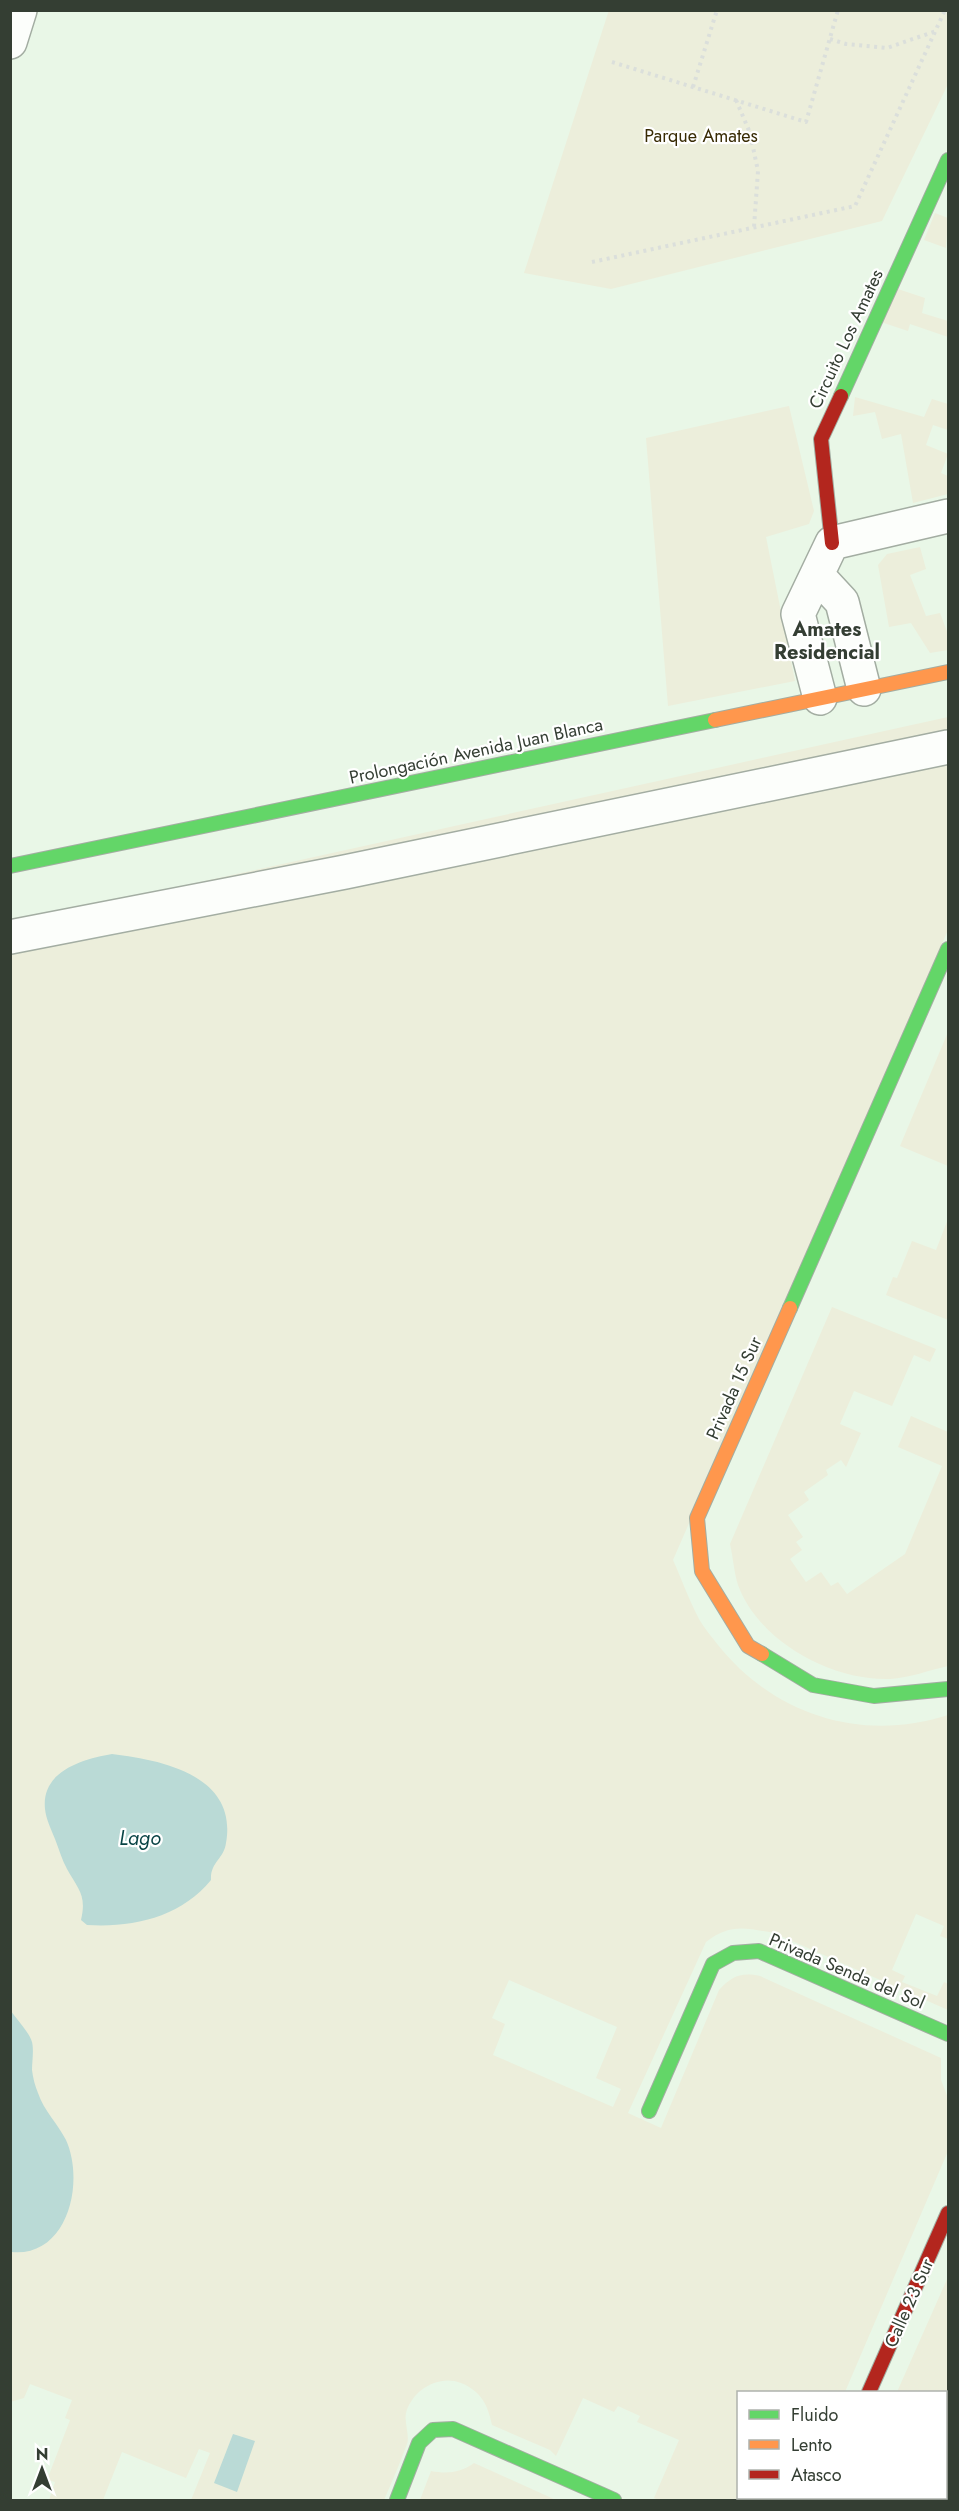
<svg xmlns="http://www.w3.org/2000/svg" width="959" height="2511" viewBox="0 0 959 2511" font-family="Jost,sans-serif">
<style>
.green{fill:#eceedb;fill-rule:evenodd}
.water{fill:#badad6}
.lines{fill:none;stroke-linecap:round;stroke-linejoin:round}
.street-casing{stroke:#a3ada2;stroke-width:36}
.fast-casing{stroke:#a3ada2;stroke-width:16}
.slow-casing{stroke:#a3ada2;stroke-width:16}
.jam-casing{stroke:#a3ada2;stroke-width:16}
.path{stroke:#dbdfdb;stroke-width:4;stroke-dasharray:3 4.5;stroke-linecap:butt}
.street{stroke:#fcfefb;stroke-width:33}
.fast{stroke:#63d668;stroke-width:14}
.slow{stroke:#ff974d;stroke-width:14}
.jam{stroke:#b3261e;stroke-width:14}
.labels{text-anchor:middle;stroke-width:4.5;stroke-linejoin:round;paint-order:stroke}
.park-label{font-size:18px;fill:#382b04;stroke:#fff}
.street-label{font-size:18px;fill:#343e33;stroke:#fff}
.neighbourhood-label{font-size:20px;font-weight:bold;fill:#343e33;stroke:#fff}
.water-label{font-size:20px;font-style:italic;fill:#094446;stroke:#fff}
</style>
<rect width="100%" height="100%" fill="#e9f7e7"/>
<path class="green" d="M 609,10 L 948,11 L 948,84 L 882,221 L 611,289 L 524,273 Z
M 935,213 L 948,218 L 946,248 L 924,240 Z
M 898,289 L 925,298 L 922,313 L 948,321 L 948,337 L 910,324 L 908,331 L 881,322 Z
M 855,397 L 924,417 L 932,399 L 948,404 L 948,430 L 933,425 L 926,445 L 948,454 L 941,473 L 948,476 L 948,494 L 913,503 L 901,434 L 882,439 L 875,412 L 853,416 Z
M 789,406 L 814,511 L 809,524 L 766,537 L 795,681 L 668,706 L 646,438 Z
M 920,547 L 926,569 L 910,575 L 926,616 L 940,613 L 948,634 L 948,650 L 930,653 L 911,623 L 889,627 L 878,565 L 887,554 Z
M 948,717 L 948,930 L 673,1560 C 682,1580 689,1600 699,1619 C 704,1628 712,1637 718,1645 C 774,1715 862,1743 948,1715 L 948,1939 L 940,1936 L 944,1926 L 916,1914 L 892,1970 L 905,1976 L 902,1982 L 937,1996 L 944,1982 L 948,1984 L 948,2010 L 774,1933 C 746,1928 730,1923 706,1942 L 628,2113 L 661,2128 L 719,1990 C 732,1976 741,1972 760,1976 L 941,2058 L 941,2080 L 948,2098 L 948,2151 L 845,2392 L 738,2392 L 738,2498 L 800,2498 L 799,2500 L 659,2500 L 654,2498 L 679,2440 L 637,2422 L 640,2416 L 618,2406 L 614,2412 L 583,2398 L 556,2456 L 550,2450 L 492,2425 C 488,2405 481,2391 461,2383 C 439,2374 412,2390 406,2413 C 404,2423 410,2436 407,2444 C 400,2463 392,2482 384,2500 L 191,2500 L 210,2453 L 199,2449 L 186,2478 L 122,2452 L 103,2500 L 49,2500 L 55,2482 L 47,2480 L 70,2420 L 65,2418 L 72,2400 L 30,2384 L 24,2398 L 10,2402 L 10,924 ZM 509,1980 L 617,2027 L 596,2078 L 621,2089 L 613,2107 L 493,2055 L 505,2024 L 492,2018 Z
M 948,1032 L 948,1166 L 900,1146 Z
M 948,1219 L 948,1320 L 886,1295 L 893,1277 L 897,1278 L 912,1241 L 936,1250 Z
M 832,1307 L 936,1349 L 930,1362 L 914,1355 L 892,1406 L 854,1391 L 840,1424 L 861,1433 L 846,1467 L 841,1460 L 826,1470 L 828,1475 L 804,1492 L 809,1500 L 788,1515 L 803,1537 L 796,1542 L 802,1550 L 790,1559 L 806,1582 L 821,1572 L 831,1586 L 838,1582 L 847,1594 L 905,1554 L 942,1466 L 898,1447 L 911,1416 L 948,1432 L 948,1666 C 930,1670 909,1678 890,1679 C 832,1681 759,1642 738,1585 C 734,1572 733,1557 730,1544 Z
M 948,2277 L 948,2436 L 946,2435 L 946,2392 L 897,2392 Z
M 474,2463 L 556,2500 L 420,2500 L 431,2471 C 447,2474 460,2473 474,2463 Z
M 855,2498 L 911,2498 L 910,2500 L 853,2500 Z"/>
<path class="water" d="M 112,1754 C 163,1760 238,1776 226,1843 C 224,1859 210,1862 211,1880 C 181,1917 133,1928 87,1925 L 81,1920 C 87,1895 78,1889 67,1869 C 62,1860 59,1849 55,1839 C 51,1829 46,1819 45,1809 C 41,1771 83,1759 112,1754 Z
M 11,2011 C 17,2020 29,2032 32,2042 C 34,2050 32,2062 32,2070 C 33,2078 35,2086 38,2093 C 44,2111 58,2124 66,2140 C 85,2182 68,2257 12,2252 L 11,2249 Z
M 233,2434 L 255,2441 L 237,2492 L 214,2483 Z"/>
<g class="lines">
<g class="street-casing">
<path id="street" d="M 10,42 L 20,10
M 817,575 L 842,602 L 864,689
M 820,698 L 798,614 L 832,543 L 948,516
M 10,937 L 345,872 L 948,747
M 946,2449 L 948,2450
M 820,2500 L 822,2498"/>
</g>
<g class="fast-casing">
<path id="fast" d="M 841,396 L 948,160
M 10,866 L 715,720
M 790,1308 L 948,949
M 762,1654 L 813,1685 L 874,1696 L 948,1689
M 649,2111 L 713,1964 L 733,1953 L 759,1951 L 948,2034
M 397,2500 L 419,2443 L 433,2430 L 453,2429 L 614,2500"/>
</g>
<g class="slow-casing">
<path id="slow" d="M 715,720 L 948,672
M 762,1654 L 748,1646 L 702,1571 L 697,1518 L 790,1308"/>
</g>
<g class="jam-casing">
<path id="jam" d="M 832,543 L 821,439 L 841,396
M 869,2392 L 948,2213"/>
</g>
<path class="path" d="M 830,39 L 846,44 L 887,48 L 936,31
M 612,62 L 806,122 L 838,10
M 693,87 L 717,10
M 736,100 L 750,133 L 758,171 L 754,227
M 592,262 L 855,206 L 945,10"/>
<use href="#street" class="street"/>
<use href="#fast" class="fast"/>
<use href="#slow" class="slow"/>
<use href="#jam" class="jam"/>
</g>
<g class="labels">
<g class="park-label">
<text x="701" y="142">Parque Amates</text>
</g>
<g class="street-label">
<text transform="translate(846 339) rotate(-65)" y="6">Circuito Los Amates</text>
<text transform="translate(476 751) rotate(-12)" y="6">Prolongación Avenida Juan Blanca</text>
<text transform="translate(734 1388) rotate(-66)" y="6">Privada 15 Sur</text>
<text transform="translate(847 1971) rotate(23)" y="6">Privada Senda del Sol</text>
<text transform="translate(909 2303) rotate(-66)" y="6">Calle 23 Sur</text>
</g>
<g class="neighbourhood-label">
<text x="827" y="636">Amates<tspan x="827" dy="23">Residencial</tspan></text>
</g>
<g class="water-label">
<text x="140" y="1845">Lago</text>
</g>
</g>
<rect width="959" height="2511" fill="none" stroke="#343e33" stroke-width="24"/>
<rect x="737" y="2391" width="210" height="108" fill="#ffffff" stroke="#aeb2ad" stroke-width="1.5"/>
<rect x="749" y="2410" width="30" height="9" fill="#63d668" stroke="#aeb2ad" stroke-width="1.5"/>
<text x="791" y="2421" font-size="18" fill="#343e33">Fluido</text>
<rect x="749" y="2440" width="30" height="9" fill="#ff974d" stroke="#aeb2ad" stroke-width="1.5"/>
<text x="791" y="2451" font-size="18" fill="#343e33">Lento</text>
<rect x="749" y="2470" width="30" height="9" fill="#b3261e" stroke="#aeb2ad" stroke-width="1.5"/>
<text x="791" y="2481" font-size="18" fill="#343e33">Atasco</text>
<g transform="translate(42 2469)" stroke="#ffffff" stroke-width="4.5" paint-order="stroke">
<path d="M0-4.5L10 22L0 15L-10 22Z" fill="#343e33"/>
<text y="-9" font-size="16" font-weight="bold" text-anchor="middle" fill="#343e33">N</text>
</g>
</svg>
